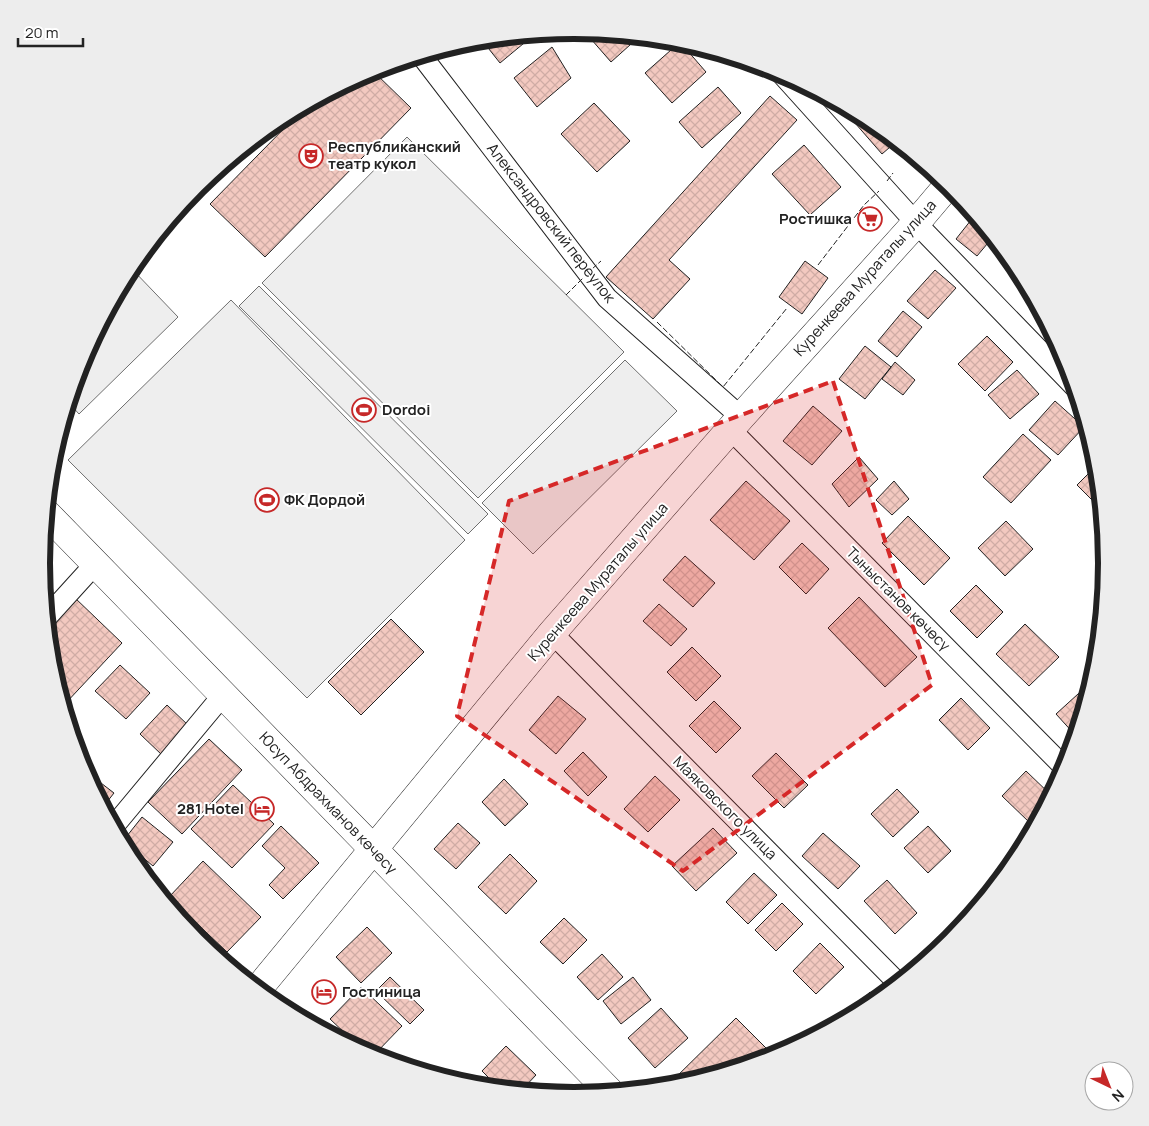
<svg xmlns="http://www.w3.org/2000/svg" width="1149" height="1126" viewBox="0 0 1149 1126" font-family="Manrope,sans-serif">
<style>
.green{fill:#eee;stroke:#6f6f6f}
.building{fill:url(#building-cross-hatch);stroke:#222}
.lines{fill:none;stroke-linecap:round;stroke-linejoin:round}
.street-casing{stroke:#222;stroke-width:22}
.secondary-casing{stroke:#222;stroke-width:29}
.primary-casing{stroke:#222;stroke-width:29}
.street{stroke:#fff;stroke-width:20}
.secondary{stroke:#fff;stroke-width:28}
.primary{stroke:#fff;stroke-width:28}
.fence{stroke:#222;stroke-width:1;stroke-dasharray:6 2.5;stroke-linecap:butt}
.marked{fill:#d62828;fill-opacity:0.2;stroke:#d62828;stroke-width:4;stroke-dasharray:10 6;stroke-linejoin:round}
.labels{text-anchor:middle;stroke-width:4;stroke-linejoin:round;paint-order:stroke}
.poi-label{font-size:15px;font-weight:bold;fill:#222;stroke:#fff;text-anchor:start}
.street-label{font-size:15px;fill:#222;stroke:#fff}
.rim{fill:none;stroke:#222;stroke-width:6}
</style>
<defs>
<pattern id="building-cross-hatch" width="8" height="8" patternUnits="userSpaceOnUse" patternTransform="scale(1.25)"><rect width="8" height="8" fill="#f3c9c0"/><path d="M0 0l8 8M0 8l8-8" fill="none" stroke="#d0aca5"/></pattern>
</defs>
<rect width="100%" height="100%" fill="#fff"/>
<path class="green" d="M 407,137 L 624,352 L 478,498 L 262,283 Z
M 131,268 L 178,317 L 79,414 L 69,403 L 82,359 Z
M 259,286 L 488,514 L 468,534 L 239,306 Z
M 231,300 L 465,540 L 307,698 L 68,460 Z
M 625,360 L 677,411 L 533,554 L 482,503 Z"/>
<path class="building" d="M 584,31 L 640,36 L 611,62 Z
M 535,34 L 500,63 L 481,39 Z
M 680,42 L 706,72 L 672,103 L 645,73 Z
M 552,47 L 571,78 L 537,107 L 514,78 Z
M 371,70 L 372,70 L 411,108 L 265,257 L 210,204 L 308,104 Z
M 718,87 L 741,113 L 702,148 L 679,122 Z
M 770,96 L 797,120 L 669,260 L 690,279 L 653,319 L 606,277 Z
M 594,103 L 630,141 L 597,172 L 561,134 Z
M 863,116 L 871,120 L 897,141 L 882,154 L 855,123 Z
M 804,145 L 841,187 L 810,215 L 772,174 Z
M 975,215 L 993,237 L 977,256 L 956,239 Z
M 805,261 L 828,278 L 802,314 L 779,297 Z
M 935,270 L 956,288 L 928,319 L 907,301 Z
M 903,311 L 922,327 L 897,357 L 878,341 Z
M 1049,326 L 1057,341 L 1046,330 Z
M 987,336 L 1013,362 L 985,391 L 958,364 Z
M 865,346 L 891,367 L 865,399 L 839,379 Z
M 895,362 L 915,380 L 903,395 L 882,379 Z
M 1017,370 L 1039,394 L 1010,419 L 988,395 Z
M 1055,401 L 1084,427 L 1058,455 L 1029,430 Z
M 813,406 L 842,431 L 812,465 L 783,441 Z
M 1023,434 L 1051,460 L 1011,503 L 983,477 Z
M 859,457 L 878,479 L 849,507 L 832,484 Z
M 1098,464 L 1102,510 L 1077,485 Z
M 746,481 L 790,521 L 754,560 L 710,520 Z
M 894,481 L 909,499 L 892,515 L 876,500 Z
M 908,516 L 950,558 L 924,585 L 882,543 Z
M 1006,521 L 1033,549 L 1005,576 L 978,548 Z
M 802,543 L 829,569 L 806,594 L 779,567 Z
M 685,556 L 715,583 L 693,607 L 663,580 Z
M 976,585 L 1003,612 L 977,638 L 950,611 Z
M 74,597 L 122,643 L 64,705 L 52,667 L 48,624 Z
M 859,597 L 917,657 L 885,687 L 828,628 Z
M 659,604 L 687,629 L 671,646 L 643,621 Z
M 391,619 L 424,652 L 361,715 L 328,682 Z
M 1025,624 L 1059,657 L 1029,686 L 996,654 Z
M 692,647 L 721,676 L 696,701 L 667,672 Z
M 120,665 L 150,693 L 126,719 L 95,691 Z
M 1089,684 L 1091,686 L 1076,736 L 1056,714 Z
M 558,696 L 586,719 L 556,754 L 529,730 Z
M 961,698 L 990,728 L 968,750 L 939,720 Z
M 714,701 L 741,728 L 716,753 L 689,726 Z
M 167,705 L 190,727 L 162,755 L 140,734 Z
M 209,739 L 242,770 L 182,834 L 148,802 Z
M 583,752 L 607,777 L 588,796 L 564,771 Z
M 776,753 L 808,785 L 784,808 L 752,776 Z
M 1026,771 L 1052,796 L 1048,802 L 1029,822 L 1002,796 Z
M 88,773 L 114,793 L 103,807 L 86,775 Z
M 655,776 L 680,800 L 648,832 L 624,809 Z
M 504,779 L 528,804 L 505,826 L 482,802 Z
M 233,785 L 274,824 L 232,868 L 191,829 Z
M 897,789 L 919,812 L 893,837 L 871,814 Z
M 142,817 L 173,842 L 153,866 L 123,841 Z
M 458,823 L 480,843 L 456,869 L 434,849 Z
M 281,826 L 319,863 L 283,899 L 269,885 L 285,868 L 262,846 Z
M 928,826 L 951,851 L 928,873 L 904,848 Z
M 713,828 L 737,853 L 696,891 L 672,866 Z
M 823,833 L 860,866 L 838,889 L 802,856 Z
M 510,854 L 537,881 L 506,914 L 478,887 Z
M 203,861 L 261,917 L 227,952 L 169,897 Z
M 754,873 L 777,895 L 748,924 L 726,902 Z
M 887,880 L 917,913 L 895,934 L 864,901 Z
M 782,903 L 803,924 L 776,951 L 755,930 Z
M 564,918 L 587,940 L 563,964 L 540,942 Z
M 367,927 L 392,953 L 361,983 L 336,957 Z
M 940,936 L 947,943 L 921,965 L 916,960 Z
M 820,943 L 844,967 L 816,994 L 793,971 Z
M 602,954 L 623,977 L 598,1000 L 577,977 Z
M 390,977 L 424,1010 L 410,1024 L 376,991 Z
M 633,977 L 651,1000 L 621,1024 L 603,1001 Z
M 361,987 L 402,1026 L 373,1056 L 366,1053 L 330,1019 Z
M 870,992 L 878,1000 L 870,1006 L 845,1020 L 843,1018 Z
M 661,1008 L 688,1038 L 655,1068 L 628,1038 Z
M 736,1018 L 769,1051 L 760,1061 L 678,1086 L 671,1086 L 669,1084 Z
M 506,1046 L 536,1075 L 521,1091 L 500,1089 L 482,1071 Z"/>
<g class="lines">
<g class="street-casing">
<path id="street" d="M 421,55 L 607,298 L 741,417
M 778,70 L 916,223 L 1076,388
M 730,429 L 1066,769
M 47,617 L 96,563
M 552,633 L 898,983
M 114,826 L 223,695"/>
</g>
<g class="secondary-casing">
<path id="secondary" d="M 258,989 L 552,633 L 741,417 L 916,223 L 949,184"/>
</g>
<g class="primary-casing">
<path id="primary" d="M 46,513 L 610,1092"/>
</g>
<use href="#street" class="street"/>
<use href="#secondary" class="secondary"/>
<use href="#primary" class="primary"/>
<path class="fence" d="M 887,181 L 893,173
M 818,265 L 864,205 L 879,191
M 592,269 L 601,261
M 566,295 L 583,278
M 657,322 L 723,387 L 787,308"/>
</g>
<path class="marked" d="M 833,381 L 932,685 L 683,871 L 457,716 L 509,501 Z"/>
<defs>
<g id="theatre-ring" transform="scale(1.25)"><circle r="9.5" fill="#fff" stroke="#c62828" stroke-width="1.5"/><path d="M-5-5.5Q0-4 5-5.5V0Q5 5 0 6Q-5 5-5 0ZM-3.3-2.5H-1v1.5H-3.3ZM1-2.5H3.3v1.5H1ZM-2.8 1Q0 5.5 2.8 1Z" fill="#c62828"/></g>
<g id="supermarket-ring" transform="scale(1.25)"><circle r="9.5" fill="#fff" stroke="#c62828" stroke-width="1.5"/><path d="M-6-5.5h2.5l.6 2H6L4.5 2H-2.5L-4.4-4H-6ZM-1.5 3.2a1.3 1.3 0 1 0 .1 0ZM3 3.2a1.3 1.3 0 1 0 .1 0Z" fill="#c62828"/></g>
<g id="stadium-ring" transform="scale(1.25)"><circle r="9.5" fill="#fff" stroke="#c62828" stroke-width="1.5"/><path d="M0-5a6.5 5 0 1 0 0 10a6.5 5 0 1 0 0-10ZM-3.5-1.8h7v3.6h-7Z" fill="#c62828"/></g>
<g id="hotel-ring" transform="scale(1.25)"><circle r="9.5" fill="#fff" stroke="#c62828" stroke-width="1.5"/><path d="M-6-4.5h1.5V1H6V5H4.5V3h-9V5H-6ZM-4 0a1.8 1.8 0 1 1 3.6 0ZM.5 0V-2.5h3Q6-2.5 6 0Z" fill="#c62828"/></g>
</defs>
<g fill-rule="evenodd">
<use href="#theatre-ring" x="311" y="156"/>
<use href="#supermarket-ring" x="870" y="219"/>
<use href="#stadium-ring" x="364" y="410"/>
<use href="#stadium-ring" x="267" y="500"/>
<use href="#hotel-ring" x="262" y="809"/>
<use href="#hotel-ring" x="324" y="992"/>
</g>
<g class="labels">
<g class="poi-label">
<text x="328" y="152">Республиканский<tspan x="328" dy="17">театр кукол</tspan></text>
<text x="852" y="224" text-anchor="end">Ростишка</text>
<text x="382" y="415">Dordoi</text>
<text x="284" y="505">ФК Дордой</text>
<text x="244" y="814" text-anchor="end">281 Hotel</text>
<text x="342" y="997">Гостиница</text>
</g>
<g class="street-label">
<text transform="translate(551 223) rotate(52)" y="5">Александровский переулок</text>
<text transform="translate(865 278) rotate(-48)" y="5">Куренкеева Мураталы улица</text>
<text transform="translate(598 582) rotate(-49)" y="5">Куренкеева Мураталы улица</text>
<text transform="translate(898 599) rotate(45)" y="5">Тыныстанов көчөсү</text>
<text transform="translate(328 803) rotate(46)" y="5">Юсуп Абдрахманов көчөсү</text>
<text transform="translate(725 808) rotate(45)" y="5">Маяковского улица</text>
</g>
</g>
<path d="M0 0H1149V1126H0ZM50 563a524 524 0 1 1 1048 0a524 524 0 1 1-1048 0Z" fill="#ededed" fill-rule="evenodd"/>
<path class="rim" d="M50 563a524 524 0 1 1 1048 0a524 524 0 1 1-1048 0Z"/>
<g transform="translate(1109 1086) rotate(137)"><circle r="24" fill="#ffffff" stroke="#a7a7a7"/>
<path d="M0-4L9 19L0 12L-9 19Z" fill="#c62828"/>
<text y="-8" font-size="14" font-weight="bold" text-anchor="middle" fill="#222222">N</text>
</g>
<path d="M18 38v8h65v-8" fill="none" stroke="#222222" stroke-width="2.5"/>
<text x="25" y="38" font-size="15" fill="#222222" stroke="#ffffff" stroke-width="4" paint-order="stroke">20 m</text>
</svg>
